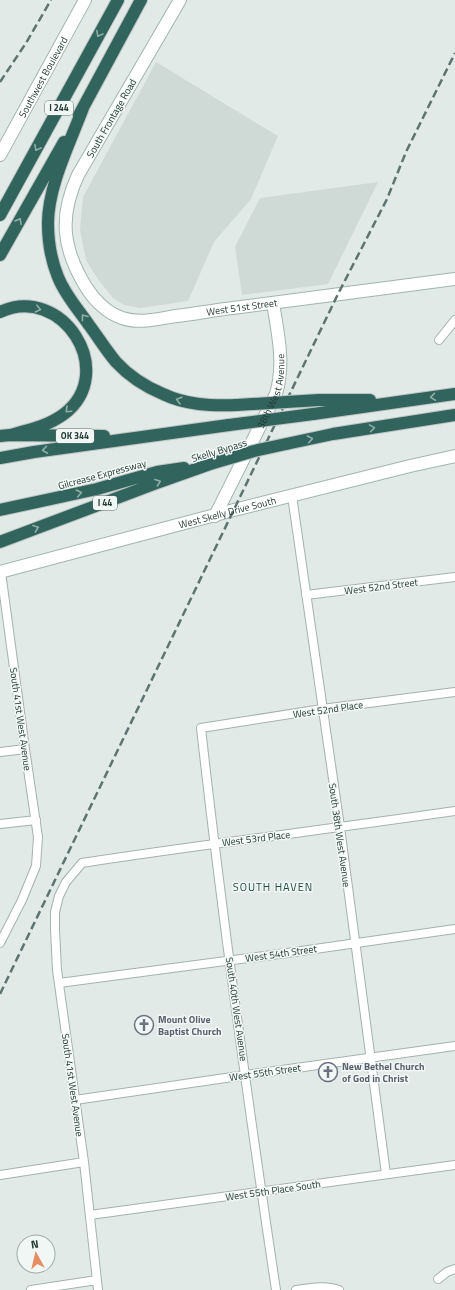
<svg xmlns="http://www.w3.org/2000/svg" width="455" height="1290" viewBox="0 0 455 1290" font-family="'Titillium Web',sans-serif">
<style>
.built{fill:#cfdad6}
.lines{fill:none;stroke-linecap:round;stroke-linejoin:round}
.street-casing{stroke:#a4b2ae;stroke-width:10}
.secondary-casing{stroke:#a1b5b0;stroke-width:14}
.highway-casing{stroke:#bdc4c2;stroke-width:14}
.street{stroke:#fff;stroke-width:8}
.secondary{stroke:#fff;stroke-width:12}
.highway{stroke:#31645d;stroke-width:12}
.rail{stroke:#5d7571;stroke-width:2.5;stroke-dasharray:8 4;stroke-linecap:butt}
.highway-bridge-casing{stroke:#bdc4c2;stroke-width:14;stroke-linecap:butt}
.highway-bridge{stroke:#31645d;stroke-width:12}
.oneway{stroke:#91aea9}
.labels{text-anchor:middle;stroke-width:3;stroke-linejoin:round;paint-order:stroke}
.shield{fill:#f1f7f5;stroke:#61736f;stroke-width:1}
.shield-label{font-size:9px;font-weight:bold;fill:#233a35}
.street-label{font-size:10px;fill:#233a35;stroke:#f1f7f5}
.worship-label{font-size:10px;font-weight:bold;fill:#5b616d;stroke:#f1f7f5;text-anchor:start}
.neighbourhood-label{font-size:11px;letter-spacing:1px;fill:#204a43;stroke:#f1f7f5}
</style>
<rect width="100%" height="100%" fill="#e1eae7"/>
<path class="built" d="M 156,62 L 278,136 L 251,199 L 214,242 L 188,301 L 140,308 L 124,305 L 113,298 L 97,278 L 86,260 L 80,230 L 83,197 Z
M 378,182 L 328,284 L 242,295 L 235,247 L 260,198 Z"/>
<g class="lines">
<g class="street-casing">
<path id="street" d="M 439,340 L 455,320
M 292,496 L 340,827 L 386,1174
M 306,595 L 455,577
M 0,752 L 25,749
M 0,824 L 36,820
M 0,943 L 22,900 L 36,866 L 38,837 L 25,749 L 1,572
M 59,983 L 287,953 L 455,929
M 75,1100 L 246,1075 L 455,1046
M 0,1175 L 84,1162
M 90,1215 L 455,1165
M 438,1279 L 447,1272 L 455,1269
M 31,1290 L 97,1280
M 98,1290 L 84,1162 L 57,970 L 55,929 L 55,912 L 59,896 L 66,882 L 82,863 C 206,844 331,829 455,811
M 276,1290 C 248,1103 222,916 201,728 L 322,709 L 455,692
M 296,1290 C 311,1288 325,1285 339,1290"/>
</g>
<g class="secondary-casing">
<g id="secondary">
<path id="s1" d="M 180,0 L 78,175 C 59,216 62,248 86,287 C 94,300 107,313 122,318 C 139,324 158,319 176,316 C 195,314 214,310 233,308 C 307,298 381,289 455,279"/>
<path id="s2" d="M 0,155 L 85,0"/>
<path id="s3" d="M 215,516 L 276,394 C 285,364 278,334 273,303"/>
<path id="s4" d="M 0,572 L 234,510 L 410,466 L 455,456"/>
</g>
</g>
<g class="highway-casing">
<path id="highway" d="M 83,108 C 70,143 48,186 48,223 C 48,241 51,260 58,277 C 65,295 78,309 89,325 C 98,337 106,350 116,362 C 128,375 146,387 163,394 C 186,405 211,406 237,405
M 79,115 L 141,0
M 0,215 L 118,0
M 0,255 L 64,142
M 0,312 C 62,283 119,372 64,414 C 48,426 29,430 10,435
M 319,400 L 370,400
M 313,414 L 455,394
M 0,436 L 10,435 L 104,436
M 286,444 L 333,434 L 455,415
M 0,458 L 34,452 L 229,425
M 0,510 L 97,489 L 157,472 L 184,468
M 0,542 L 154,484 L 210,464"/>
</g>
<use href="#street" class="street"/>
<use href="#secondary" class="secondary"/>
<use href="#highway" class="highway"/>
<path class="rail" d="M 0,82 L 26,43 L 51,0
M 0,994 L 338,294 L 387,199 L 406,152 L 455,53"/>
<g class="highway-bridge-casing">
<path id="highway-bridge" d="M 237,405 L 319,400
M 229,425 L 313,414
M 210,464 L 254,451 L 286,444"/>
</g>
<use href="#highway-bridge" class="highway-bridge"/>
</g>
<defs><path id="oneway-chevron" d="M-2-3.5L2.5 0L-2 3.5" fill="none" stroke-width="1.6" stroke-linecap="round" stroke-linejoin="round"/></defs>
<g class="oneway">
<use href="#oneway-chevron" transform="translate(99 34) rotate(118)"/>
<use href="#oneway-chevron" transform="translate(37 148) rotate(119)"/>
<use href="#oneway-chevron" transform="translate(19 221) rotate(-61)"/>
<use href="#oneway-chevron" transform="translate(38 309) rotate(13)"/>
<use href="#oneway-chevron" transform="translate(84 317) rotate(-127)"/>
<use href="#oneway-chevron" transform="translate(433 397) rotate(172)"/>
<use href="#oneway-chevron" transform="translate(179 400) rotate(-164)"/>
<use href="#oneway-chevron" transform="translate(68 410) rotate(137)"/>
<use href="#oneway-chevron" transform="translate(372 428) rotate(-9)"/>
<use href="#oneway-chevron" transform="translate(310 439) rotate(-11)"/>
<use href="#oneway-chevron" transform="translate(45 450) rotate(172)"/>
<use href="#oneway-chevron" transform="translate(158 482) rotate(-20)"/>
<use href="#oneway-chevron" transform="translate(79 493) rotate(-13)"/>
<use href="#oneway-chevron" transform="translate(36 528) rotate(-20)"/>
</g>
<defs>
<g id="church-ring" transform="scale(1)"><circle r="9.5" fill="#f1f7f5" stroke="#6b7280" stroke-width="1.5"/><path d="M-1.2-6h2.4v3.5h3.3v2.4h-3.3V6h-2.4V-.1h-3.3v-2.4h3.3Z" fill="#6b7280"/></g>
</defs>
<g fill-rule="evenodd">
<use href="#church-ring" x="144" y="1025"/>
<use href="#church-ring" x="328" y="1072"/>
</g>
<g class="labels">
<g class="shield">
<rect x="45" y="101" width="28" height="14" rx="3"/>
<rect x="56" y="429" width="38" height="14" rx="3"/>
<rect x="93" y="496" width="24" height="14" rx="3"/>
</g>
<g class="shield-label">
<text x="59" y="111">I 244</text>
<text x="75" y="439">OK 344</text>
<text x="105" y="506">I 44</text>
</g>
<g class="street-label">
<text dy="4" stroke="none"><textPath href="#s2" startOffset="89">Southwest Boulevard</textPath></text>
<text transform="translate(111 118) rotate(-60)" y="4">South Frontage Road</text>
<text dy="4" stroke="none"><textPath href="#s1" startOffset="490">West 51st Street</textPath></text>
<text dy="4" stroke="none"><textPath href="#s3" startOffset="138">38th West Avenue</textPath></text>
<text transform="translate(219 450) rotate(-17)" y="4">Skelly Bypass</text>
<text transform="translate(102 474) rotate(-15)" y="4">Gilcrease Expressway</text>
<text dy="4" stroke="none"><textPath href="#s4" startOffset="235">West Skelly Drive South</textPath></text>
<text transform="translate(381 586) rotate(-7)" y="4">West 52nd Street</text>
<text transform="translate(328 709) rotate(-8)" y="4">West 52nd Place</text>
<text transform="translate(21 719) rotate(82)" y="4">South 41st West Avenue</text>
<text transform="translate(340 835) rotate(82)" y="4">South 38th West Avenue</text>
<text transform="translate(256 838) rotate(-7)" y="4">West 53rd Place</text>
<text transform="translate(281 953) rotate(-8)" y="4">West 54th Street</text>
<text transform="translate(237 1009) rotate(82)" y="4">South 40th West Avenue</text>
<text transform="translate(265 1072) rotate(-8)" y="4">West 55th Street</text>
<text transform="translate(73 1085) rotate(82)" y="4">South 41st West Avenue</text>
<text transform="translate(273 1190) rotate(-8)" y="4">West 55th Place South</text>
</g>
<g class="worship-label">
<text x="158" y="1023">Mount Olive<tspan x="158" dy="12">Baptist Church</tspan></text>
<text x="342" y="1070">New Bethel Church<tspan x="342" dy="12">of God in Christ</tspan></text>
</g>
<g class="neighbourhood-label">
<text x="273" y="891">SOUTH HAVEN</text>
</g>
</g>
<g transform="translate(36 1254) rotate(352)"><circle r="19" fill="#f1f7f5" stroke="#9faba8"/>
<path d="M0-3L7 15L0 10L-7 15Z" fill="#e78e63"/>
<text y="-6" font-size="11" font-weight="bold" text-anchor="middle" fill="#233a35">N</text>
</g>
</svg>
